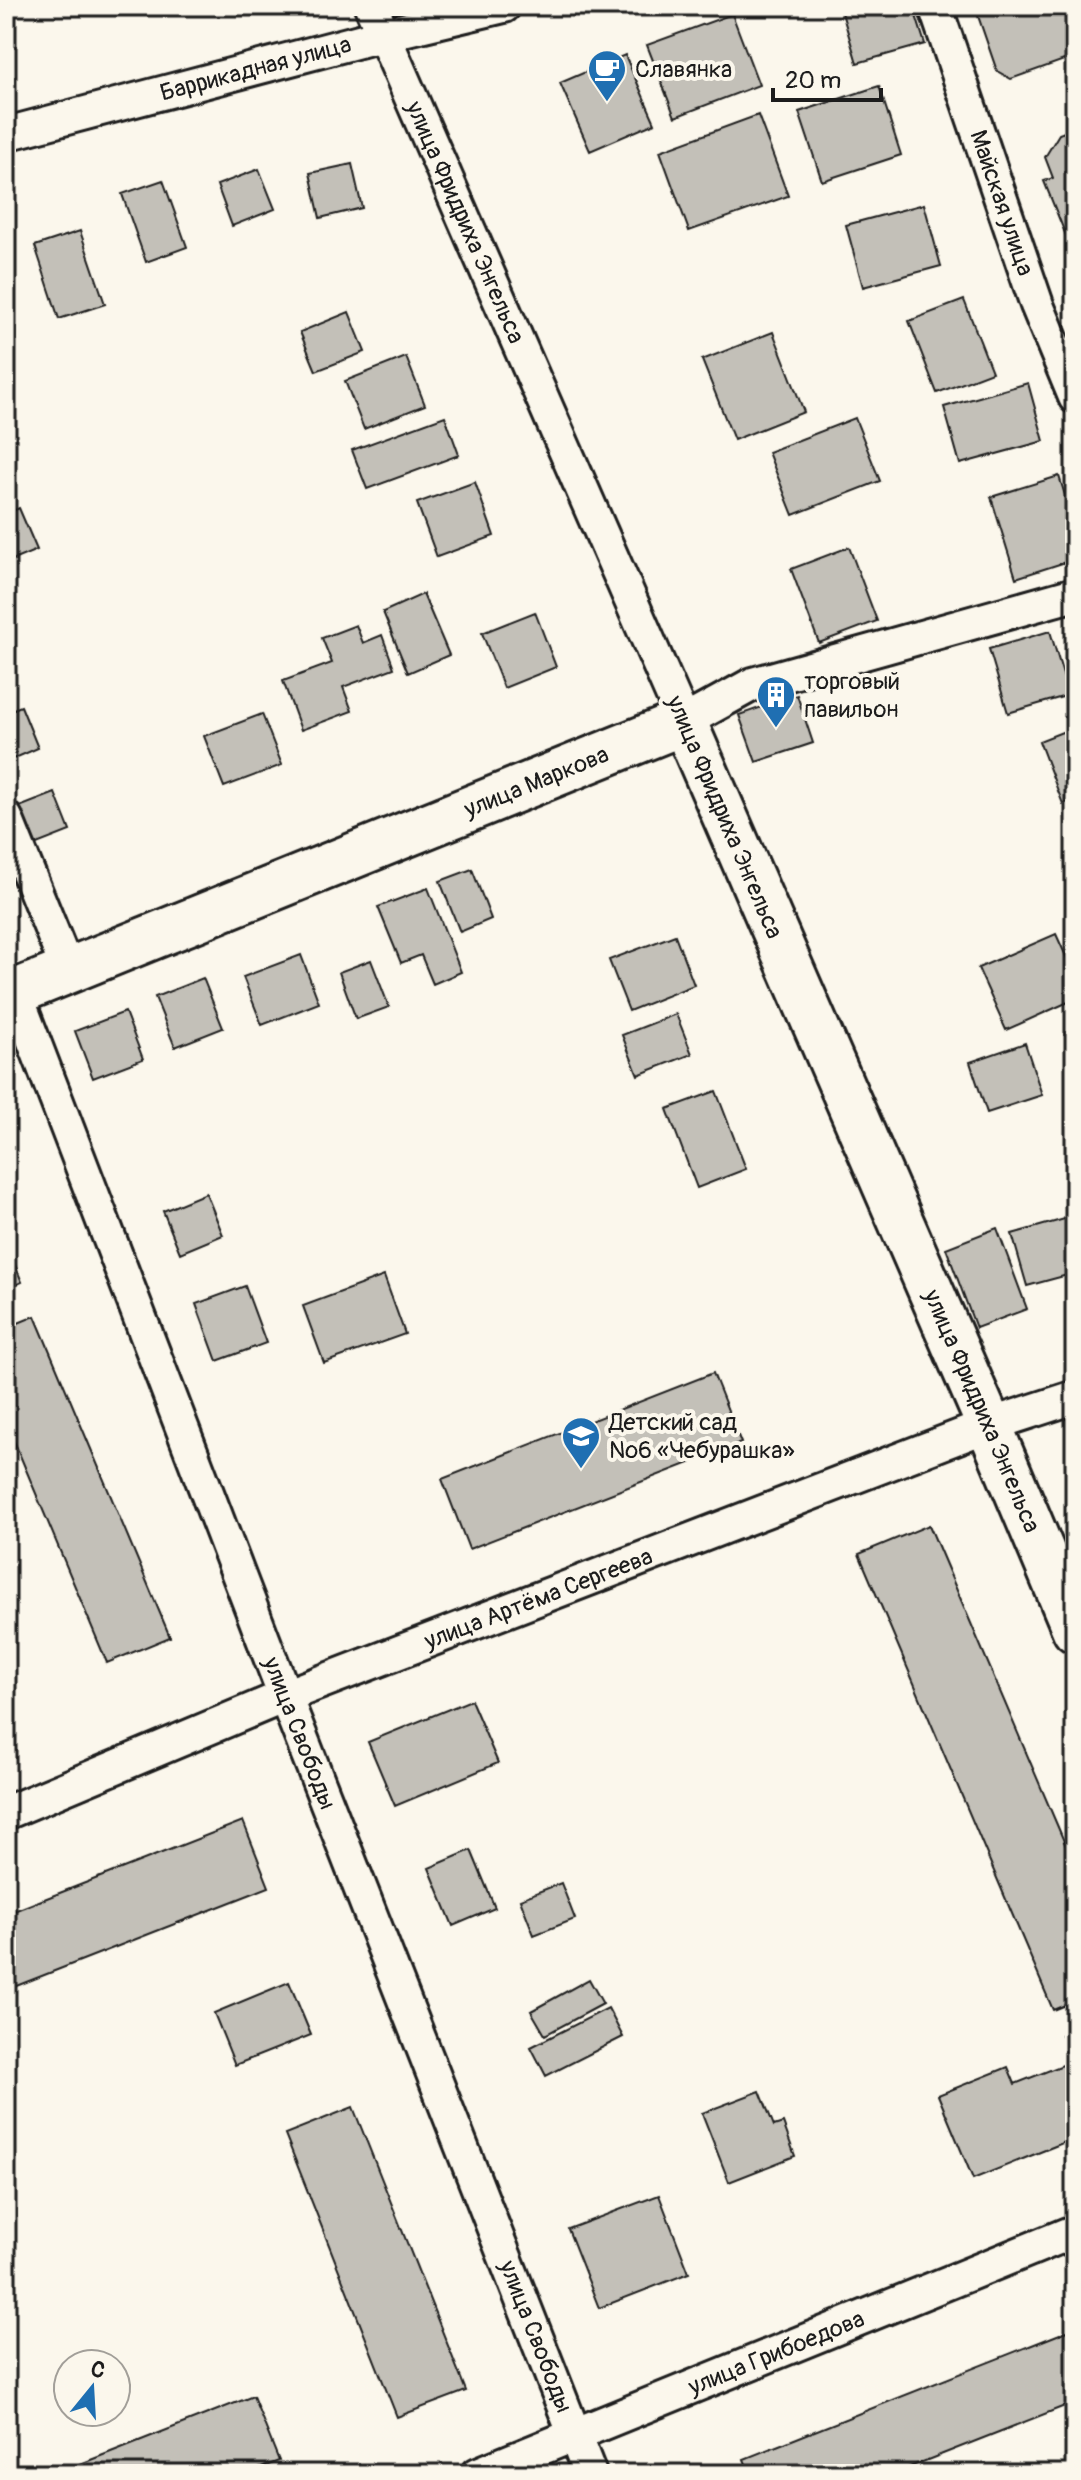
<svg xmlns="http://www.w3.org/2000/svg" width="1081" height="2480" viewBox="0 0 1081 2480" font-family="Pangolin,sans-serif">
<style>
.building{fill:#c3c0b8;stroke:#1c1c1c;stroke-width:2}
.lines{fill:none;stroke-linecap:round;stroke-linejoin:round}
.street-casing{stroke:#1c1c1c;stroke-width:38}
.secondary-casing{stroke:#1c1c1c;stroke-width:50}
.street{stroke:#fbf7ec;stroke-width:32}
.secondary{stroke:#fbf7ec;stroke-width:44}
.labels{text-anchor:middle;stroke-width:8;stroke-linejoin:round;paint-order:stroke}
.street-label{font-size:24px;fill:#1c1c1c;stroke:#fbf7ec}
.poi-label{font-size:24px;fill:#1c1c1c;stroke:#fbf7ec;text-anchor:start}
</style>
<rect width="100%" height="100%" fill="#fbf7ec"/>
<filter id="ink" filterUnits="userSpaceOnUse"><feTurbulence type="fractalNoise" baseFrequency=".0125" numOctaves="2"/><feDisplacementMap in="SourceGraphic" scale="16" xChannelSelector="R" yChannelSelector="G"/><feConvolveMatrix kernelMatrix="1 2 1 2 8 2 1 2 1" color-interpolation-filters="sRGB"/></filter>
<g filter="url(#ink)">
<path class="building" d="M 840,6 L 913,6 L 925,44 L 857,63 Z
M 986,6 L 1070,6 L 1075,19 L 1075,46 L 1067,59 L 1011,79 L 997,71 L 976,10 Z
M 732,14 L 759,85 L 675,117 L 647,45 Z
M 625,55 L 655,123 L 590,151 L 560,83 Z
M 879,86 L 901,155 L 822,181 L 799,112 Z
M 758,115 L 788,196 L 689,231 L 660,151 Z
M 1075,128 L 1075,246 L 1069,243 L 1044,181 L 1053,178 L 1045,157 L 1059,134 Z
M 352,164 L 362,208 L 320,218 L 310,173 Z
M 259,169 L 275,209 L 232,226 L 217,185 Z
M 163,180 L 187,247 L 146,262 L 122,194 Z
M 924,204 L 941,266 L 863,287 L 846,225 Z
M 80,231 L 105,304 L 59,319 L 35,246 Z
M 964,300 L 992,372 L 937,393 L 909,321 Z
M 349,312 L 365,352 L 316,371 L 300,332 Z
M 773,332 L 804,412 L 734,440 L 702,360 Z
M 406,357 L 425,405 L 364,429 L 345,381 Z
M 1028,383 L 1044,441 L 960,464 L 944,407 Z
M 445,416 L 459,455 L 367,489 L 352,450 Z
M 855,418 L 880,481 L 793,515 L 768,452 Z
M 1059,476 L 1075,527 L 1075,559 L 1016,578 L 991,497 Z
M 475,482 L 494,536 L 437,557 L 417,503 Z
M 19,508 L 37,550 L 6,563 L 6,514 Z
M 849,547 L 877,621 L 819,643 L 791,569 Z
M 423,594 L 449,655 L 408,673 L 383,612 Z
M 535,612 L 556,667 L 504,688 L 482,633 Z
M 356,625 L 363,643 L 382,635 L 394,668 L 343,687 L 352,711 L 301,730 L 283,681 L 332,663 L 322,638 Z
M 1050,631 L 1069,695 L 1008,713 L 989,649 Z
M 797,695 L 813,743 L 756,762 L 739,715 Z
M 21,706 L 38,748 L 6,762 L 6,712 Z
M 262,714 L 282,765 L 224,787 L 204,736 Z
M 1075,727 L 1075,799 L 1063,804 L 1039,741 Z
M 55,793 L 70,831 L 24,849 L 9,811 Z
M 472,869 L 491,919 L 460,932 L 440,881 Z
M 428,888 L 461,972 L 433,984 L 421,955 L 401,963 L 378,907 Z
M 1056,934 L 1075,976 L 1075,999 L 1006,1030 L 978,968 Z
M 675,935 L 694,985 L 629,1011 L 609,960 Z
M 301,955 L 319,1003 L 262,1025 L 243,977 Z
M 371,960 L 389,1007 L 356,1019 L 339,972 Z
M 203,978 L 223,1028 L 175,1047 L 155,997 Z
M 125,1012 L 143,1059 L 93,1078 L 75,1031 Z
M 676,1014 L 692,1054 L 638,1075 L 622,1035 Z
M 1025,1043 L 1042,1095 L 987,1113 L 970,1062 Z
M 716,1091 L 746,1169 L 697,1188 L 667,1109 Z
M 206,1193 L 223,1235 L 180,1253 L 163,1211 Z
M 1075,1216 L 1075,1273 L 1027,1286 L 1012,1234 Z
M 997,1228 L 1027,1309 L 976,1328 L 946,1248 Z
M 6,1243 L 22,1282 L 6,1289 Z
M 384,1276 L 405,1334 L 324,1363 L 303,1306 Z
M 245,1286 L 266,1343 L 217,1361 L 196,1304 Z
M 35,1316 L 170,1637 L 107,1663 L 6,1422 L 6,1328 Z
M 713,1373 L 741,1443 L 469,1549 L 442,1479 Z
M 929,1525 L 1075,1867 L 1075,2001 L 1053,2010 L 859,1554 Z
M 471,1700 L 498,1763 L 395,1806 L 368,1742 Z
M 243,1821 L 269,1887 L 6,1990 L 6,1914 Z
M 471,1850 L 495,1908 L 453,1926 L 429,1868 Z
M 561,1883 L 575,1919 L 534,1935 L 520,1899 Z
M 589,1979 L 603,2004 L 545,2035 L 531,2011 Z
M 289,1982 L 311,2035 L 235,2065 L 214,2013 Z
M 608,2008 L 623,2037 L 546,2076 L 531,2047 Z
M 1075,2029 L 1075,2138 L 973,2179 L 938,2095 L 1008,2067 L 1015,2084 L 1073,2061 L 1062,2034 Z
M 760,2091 L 774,2126 L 783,2123 L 795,2156 L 729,2182 L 702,2113 Z
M 353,2107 L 466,2391 L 397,2417 L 285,2134 Z
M 659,2195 L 689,2273 L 599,2308 L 568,2229 Z
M 1075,2328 L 1075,2402 L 892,2474 L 750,2474 L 744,2459 Z
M 253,2396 L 279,2461 L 245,2474 L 55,2474 Z"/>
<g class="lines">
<g class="street-casing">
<g id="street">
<path id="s1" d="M 371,6 L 684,722 L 753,684 L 1075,594"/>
<path id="s2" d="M 935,6 L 1037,305 L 1075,397"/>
<path id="s3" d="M 6,134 L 382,35 L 504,6"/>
<path d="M 6,818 L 68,971"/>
<path id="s4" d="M 15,992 L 285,1696 L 590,2474"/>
<path id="s5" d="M 6,1813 L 285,1696 L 989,1425 L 1075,1397"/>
<path id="s6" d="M 478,2474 L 1075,2231"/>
</g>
</g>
<g class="secondary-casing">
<g id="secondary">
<path id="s7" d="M 6,996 L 684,722 L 989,1425 L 1075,1630"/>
</g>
</g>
<use href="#street" class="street"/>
<use href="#secondary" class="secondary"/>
</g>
</g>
<defs>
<g id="cafe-pin" transform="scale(2)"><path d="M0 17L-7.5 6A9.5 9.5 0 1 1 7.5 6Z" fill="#1f6fb2" stroke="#fbf7ec"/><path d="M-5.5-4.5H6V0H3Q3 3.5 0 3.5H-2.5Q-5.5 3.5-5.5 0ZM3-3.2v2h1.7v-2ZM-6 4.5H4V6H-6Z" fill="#fff"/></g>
<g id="building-pin" transform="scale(2)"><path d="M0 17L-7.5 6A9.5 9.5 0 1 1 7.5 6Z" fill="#1f6fb2" stroke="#fbf7ec"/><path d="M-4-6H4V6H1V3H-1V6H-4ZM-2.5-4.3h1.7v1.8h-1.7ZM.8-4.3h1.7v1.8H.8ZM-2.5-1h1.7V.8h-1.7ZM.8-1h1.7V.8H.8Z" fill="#fff"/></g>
<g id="school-pin" transform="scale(2)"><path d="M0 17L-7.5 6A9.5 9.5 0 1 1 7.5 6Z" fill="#1f6fb2" stroke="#fbf7ec"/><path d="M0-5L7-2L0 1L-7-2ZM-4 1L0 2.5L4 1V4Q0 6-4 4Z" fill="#fff"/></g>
</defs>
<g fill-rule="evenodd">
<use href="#cafe-pin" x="607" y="69"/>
<use href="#building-pin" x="776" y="695"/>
<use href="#school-pin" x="581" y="1436"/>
</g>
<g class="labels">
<g class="street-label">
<text dy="8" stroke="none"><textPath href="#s3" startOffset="258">Баррикадная улица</textPath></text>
<text dy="8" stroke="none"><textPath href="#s2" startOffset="208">Майская улица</textPath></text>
<text dy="8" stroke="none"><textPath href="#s1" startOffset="236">улица Фридриха Энгельса</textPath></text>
<text dy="8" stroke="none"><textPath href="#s7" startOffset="572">улица Маркова</textPath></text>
<text transform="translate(725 817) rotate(67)" y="8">улица Фридриха Энгельса</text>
<text dy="8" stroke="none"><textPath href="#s7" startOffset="1482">улица Фридриха Энгельса</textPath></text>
<text dy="8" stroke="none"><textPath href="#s5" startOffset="574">улица Артёма Сергеева</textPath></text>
<text dy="8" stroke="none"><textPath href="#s4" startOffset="794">улица Свободы</textPath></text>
<text dy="8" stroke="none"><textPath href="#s4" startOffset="1442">улица Свободы</textPath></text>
<text dy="8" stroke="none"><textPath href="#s6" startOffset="322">улица Грибоедова</textPath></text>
</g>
<g class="poi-label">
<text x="635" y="77">Славянка</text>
<text x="804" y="689">торговый<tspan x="804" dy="28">павильон</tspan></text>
<text x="609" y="1430">Детский сад<tspan x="609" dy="28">№6 «Чебурашка»</tspan></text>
</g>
</g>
<rect width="1081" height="2480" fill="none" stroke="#fbf7ec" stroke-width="32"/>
<rect x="16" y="16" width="1049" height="2448" fill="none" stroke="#1c1c1c" stroke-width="3" filter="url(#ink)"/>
<g transform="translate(92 2388) rotate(18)"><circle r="38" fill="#fbf7ec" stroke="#a29f99" stroke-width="2"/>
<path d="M0-6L14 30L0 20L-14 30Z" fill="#1f6fb2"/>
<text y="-12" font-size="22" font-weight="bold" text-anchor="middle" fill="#1c1c1c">С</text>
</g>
<path d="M773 88v12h108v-12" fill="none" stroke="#1c1c1c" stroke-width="4"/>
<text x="785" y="88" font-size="24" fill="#1c1c1c" stroke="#fbf7ec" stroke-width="6" paint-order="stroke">20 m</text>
</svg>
